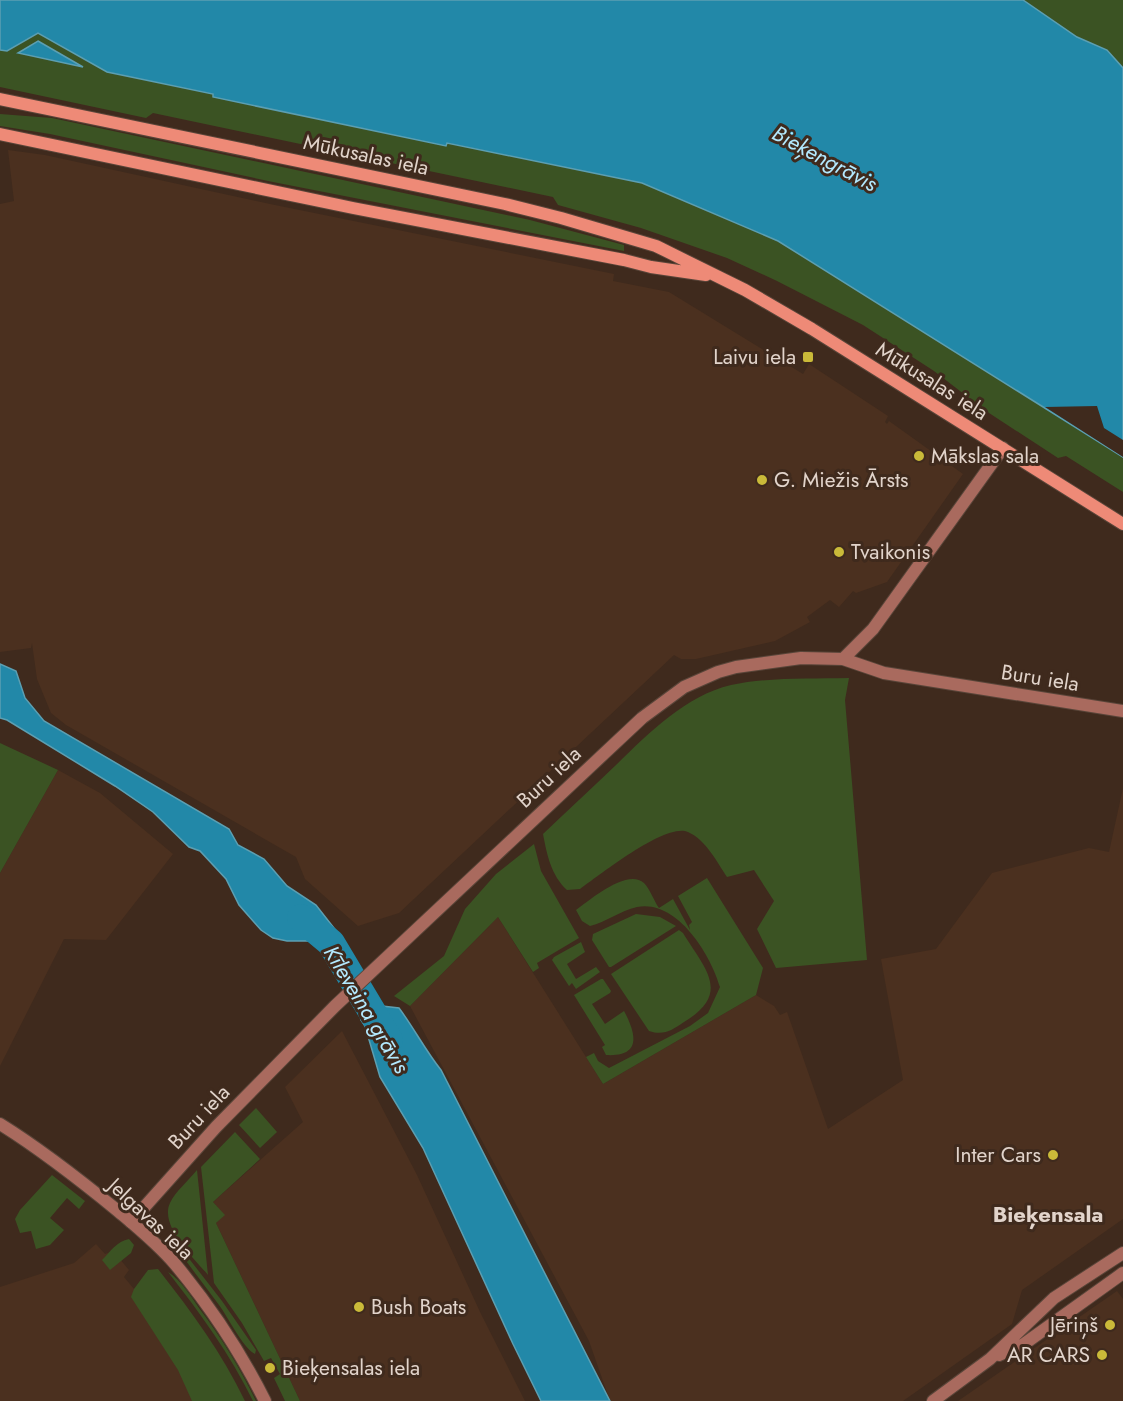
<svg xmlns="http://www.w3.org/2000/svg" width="1123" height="1401" viewBox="0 0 1123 1401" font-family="Jost,sans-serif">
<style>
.built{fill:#4b301f}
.green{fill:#3b5323}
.water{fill:#2288a8;stroke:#5c9fb2;stroke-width:1.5}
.pier{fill:#3f2a1d}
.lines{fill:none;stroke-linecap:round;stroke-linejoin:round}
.river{stroke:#2288a8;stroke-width:28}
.minor-casing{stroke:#594539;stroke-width:14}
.tertiary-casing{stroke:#594539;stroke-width:14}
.secondary-casing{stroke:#594539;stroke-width:14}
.minor{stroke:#a96a5e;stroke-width:12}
.tertiary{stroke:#a96a5e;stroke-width:12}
.secondary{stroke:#ee8a77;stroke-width:12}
.poi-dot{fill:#caba39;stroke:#3f2a1d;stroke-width:2}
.labels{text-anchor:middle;stroke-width:6;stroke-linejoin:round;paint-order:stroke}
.street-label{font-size:21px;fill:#e2d4cb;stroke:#3f2a1d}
.poi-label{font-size:21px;fill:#e2d4cb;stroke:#3f2a1d;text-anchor:start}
.water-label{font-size:22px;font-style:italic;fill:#b3e9fe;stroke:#3f2a1d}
.neighbourhood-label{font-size:22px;font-weight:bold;fill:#e2d4cb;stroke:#3f2a1d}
</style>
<rect width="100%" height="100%" fill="#3f2a1d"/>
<path class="built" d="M 8,150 L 45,155 L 270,204 L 614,274 L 613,281 L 669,292 L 803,374 L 809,364 L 888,416 L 885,422 L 887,424 L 889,421 L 963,474 L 887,582 L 856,593 L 853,591 L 839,607 L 830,600 L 807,617 L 810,622 L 775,641 L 696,659 L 681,659 L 674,655 L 399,913 L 358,926 L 305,879 L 296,857 L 66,725 L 51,713 L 37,679 L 32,643 L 31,648 L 0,652 L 0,204 L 14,201 Z
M 58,770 L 100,793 L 173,854 L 106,940 L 64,939 L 0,1066 L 0,873 Z
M 1123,788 L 1123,1219 L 1022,1290 L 1012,1324 L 903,1401 L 610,1401 L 589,1341 L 410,1006 L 498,917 L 603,1084 L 756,995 L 774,1006 L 780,1015 L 787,1012 L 828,1129 L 903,1080 L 881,959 L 936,949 L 992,873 L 1089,848 L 1109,852 Z
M 342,1031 L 417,1175 L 481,1314 L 525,1401 L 300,1401 L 216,1223 L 224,1215 L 213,1202 L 303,1122 L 285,1087 Z
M 96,1244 L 105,1254 L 113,1251 L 129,1270 L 124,1277 L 134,1289 L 141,1288 L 208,1401 L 0,1401 L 0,1287 L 74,1263 Z
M 1117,1291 L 1123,1299 L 1123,1401 L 958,1401 Z"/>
<path class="green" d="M 1023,0 L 1123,0 L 1123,68 L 1107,50 L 1077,37 Z
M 38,33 L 107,72 L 214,94 L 214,97 L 446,146 L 447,143 L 642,183 L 778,241 L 869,297 L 1123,440 L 1123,492 L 1066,456 L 1058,458 L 986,411 L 934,371 L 863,325 L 777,281 L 727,258 L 641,228 L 558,205 L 553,197 L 153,113 L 146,118 L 0,87 L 0,50 L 7,51 Z
M 0,114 L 52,118 L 530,220 L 624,245 L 624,251 L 273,182 L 50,134 L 0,126 Z
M 849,678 L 845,700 L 867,960 L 776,968 L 757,929 L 774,901 L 754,870 L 727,877 C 717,862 706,840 688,832 C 666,822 600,875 580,889 L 567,890 C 551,875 547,855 543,834 C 567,811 592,788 616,765 C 649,733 685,696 731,685 C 769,677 810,679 849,678 Z
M 0,743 L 58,770 L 0,873 Z
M 534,844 L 541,871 L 579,938 L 537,963 L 539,968 L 533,972 L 498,917 L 410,1006 L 394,996 L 444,956 L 465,909 L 496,874 Z
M 707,878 L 763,968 L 756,995 L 603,1084 L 586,1057 L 594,1053 L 598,1061 L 609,1068 L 690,1026 L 708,1013 L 720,987 C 711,955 677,899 637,907 C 620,911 606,922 590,926 L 582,921 L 576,910 C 590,900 627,868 644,883 C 650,889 654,901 659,908 L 673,899 L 690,930 L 689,925 L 692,922 L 678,896 Z
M 636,914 L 660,917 L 676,926 L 611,967 L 609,967 L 592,940 L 593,934 Z
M 679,930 L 683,933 C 705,969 732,993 684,1022 C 672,1030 664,1036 649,1031 L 611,974 Z
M 581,942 L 585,952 L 567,964 L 576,979 L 596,967 L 600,972 L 576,989 L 572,983 L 569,986 L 552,960 L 554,957 Z
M 601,979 L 603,979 L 611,991 L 610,993 L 592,1004 L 605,1024 L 624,1011 C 637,1035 641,1057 606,1055 L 602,1047 L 605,1045 L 574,995 Z
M 256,1108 L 277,1132 L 260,1148 L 239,1125 Z
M 235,1132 L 260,1159 L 213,1202 L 225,1215 L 216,1223 L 300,1401 L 285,1401 L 274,1378 L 280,1374 L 271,1358 L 264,1361 L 242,1323 L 214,1283 L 201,1167 Z
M 197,1170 L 208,1275 C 195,1259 159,1226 170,1203 C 175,1192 189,1180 197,1170 Z
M 52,1175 L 85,1201 L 79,1209 L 67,1198 L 50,1218 L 64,1230 L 50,1245 L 36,1249 L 31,1231 L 20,1233 L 15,1219 L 20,1210 Z
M 173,1238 L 222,1301 L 256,1350 L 255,1354 C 243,1348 228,1317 219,1305 C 203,1283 186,1262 171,1240 Z
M 129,1239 L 134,1245 L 131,1253 L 110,1270 L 102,1260 C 110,1252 117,1241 129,1239 Z
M 158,1269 C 191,1311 222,1353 245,1401 L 192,1401 L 178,1370 L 131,1297 L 134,1289 L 148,1270 Z
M 168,1272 C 181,1280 190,1295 199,1308 C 221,1337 240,1368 256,1401 L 253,1401 C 230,1354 200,1313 168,1272 Z"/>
<path class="water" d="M 0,0 L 1023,0 L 1077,37 L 1107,50 L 1123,68 L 1123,457 L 778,241 L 642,183 L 447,143 L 446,146 L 213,97 L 213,94 L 107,72 L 38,33 L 7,51 L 0,50 Z
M 38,41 L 83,67 L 18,53 Z
M 0,664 L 16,671 L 25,698 L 44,721 L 229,829 L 238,845 L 264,859 L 287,886 L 316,905 L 341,937 L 324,947 L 312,941 L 287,941 L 273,938 L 261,930 L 239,905 L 226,879 L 200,851 L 189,847 L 153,812 L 115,786 L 7,720 L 0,718 Z
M 379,1002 L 382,1006 L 399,1008 C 414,1028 425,1050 441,1070 L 610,1401 L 541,1401 L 513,1344 L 423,1148 L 380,1077 L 365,1026 L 361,1020 L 363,1012 Z"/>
<path class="pier" d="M 1097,406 L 1104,428 L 1123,440 L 1123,457 L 1045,407 Z"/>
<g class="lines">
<path class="river" d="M 301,918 L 331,943 L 389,1040"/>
<g class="minor-casing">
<path id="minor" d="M 843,659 L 873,629 L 1003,448
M 131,1222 L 216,1127 L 335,1006 L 642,718 L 684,687 L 718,672 L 736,667 L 801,658 L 843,659 L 884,673 L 1123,711
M 999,1355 L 1024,1344 L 1123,1273
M 933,1401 L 990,1359 L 1054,1298 L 1123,1253"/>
</g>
<g class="tertiary-casing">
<path id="tertiary" d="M 0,1124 C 42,1150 80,1180 118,1211 C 137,1227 158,1244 175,1264 C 210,1306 240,1351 265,1401"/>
</g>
<g class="secondary-casing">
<path id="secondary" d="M 0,99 L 505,204 L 561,218 L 656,246 L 745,290 L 812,329 L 1123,524
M 0,134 L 353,208 L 624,260 L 651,267 L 706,275"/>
</g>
<use href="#minor" class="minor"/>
<use href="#tertiary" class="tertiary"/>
<use href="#secondary" class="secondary"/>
</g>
<g class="poi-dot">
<rect x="802" y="351" width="12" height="12" rx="3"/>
<circle cx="919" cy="456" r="6"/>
<circle cx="762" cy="480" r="6"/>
<circle cx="839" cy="552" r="6"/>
<circle cx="1053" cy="1155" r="6"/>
<circle cx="359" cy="1307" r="6"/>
<circle cx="1110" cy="1325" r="6"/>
<circle cx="1102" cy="1355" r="6"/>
<circle cx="270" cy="1368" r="6"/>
</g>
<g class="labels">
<g class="street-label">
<text transform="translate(366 155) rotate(12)" y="7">Mūkusalas iela</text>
<text transform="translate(932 381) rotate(32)" y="7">Mūkusalas iela</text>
<text transform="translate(1040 678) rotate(9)" y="7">Buru iela</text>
<text transform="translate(549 777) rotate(-43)" y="7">Buru iela</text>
<text transform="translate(199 1117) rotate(-47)" y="7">Buru iela</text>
<text transform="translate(151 1219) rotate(43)" y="7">Jelgavas iela</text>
</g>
<g class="poi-label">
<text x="796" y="364" text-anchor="end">Laivu iela</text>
<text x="931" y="463">Mākslas sala</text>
<text x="774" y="487">G. Miežis Ārsts</text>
<text x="851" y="559">Tvaikonis</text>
<text x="1041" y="1162" text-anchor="end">Inter Cars</text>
<text x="371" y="1314">Bush Boats</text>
<text x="1098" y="1332" text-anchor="end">Jēriņš</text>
<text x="1090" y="1362" text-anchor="end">AR CARS</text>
<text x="282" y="1375">Bieķensalas iela</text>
</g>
<g class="water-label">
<text transform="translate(825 158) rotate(28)" y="8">Bieķengrāvis</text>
<text transform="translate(367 1009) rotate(59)" y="8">Kīleveina grāvis</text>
</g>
<g class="neighbourhood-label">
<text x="1048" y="1222">Bieķensala</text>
</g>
</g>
</svg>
